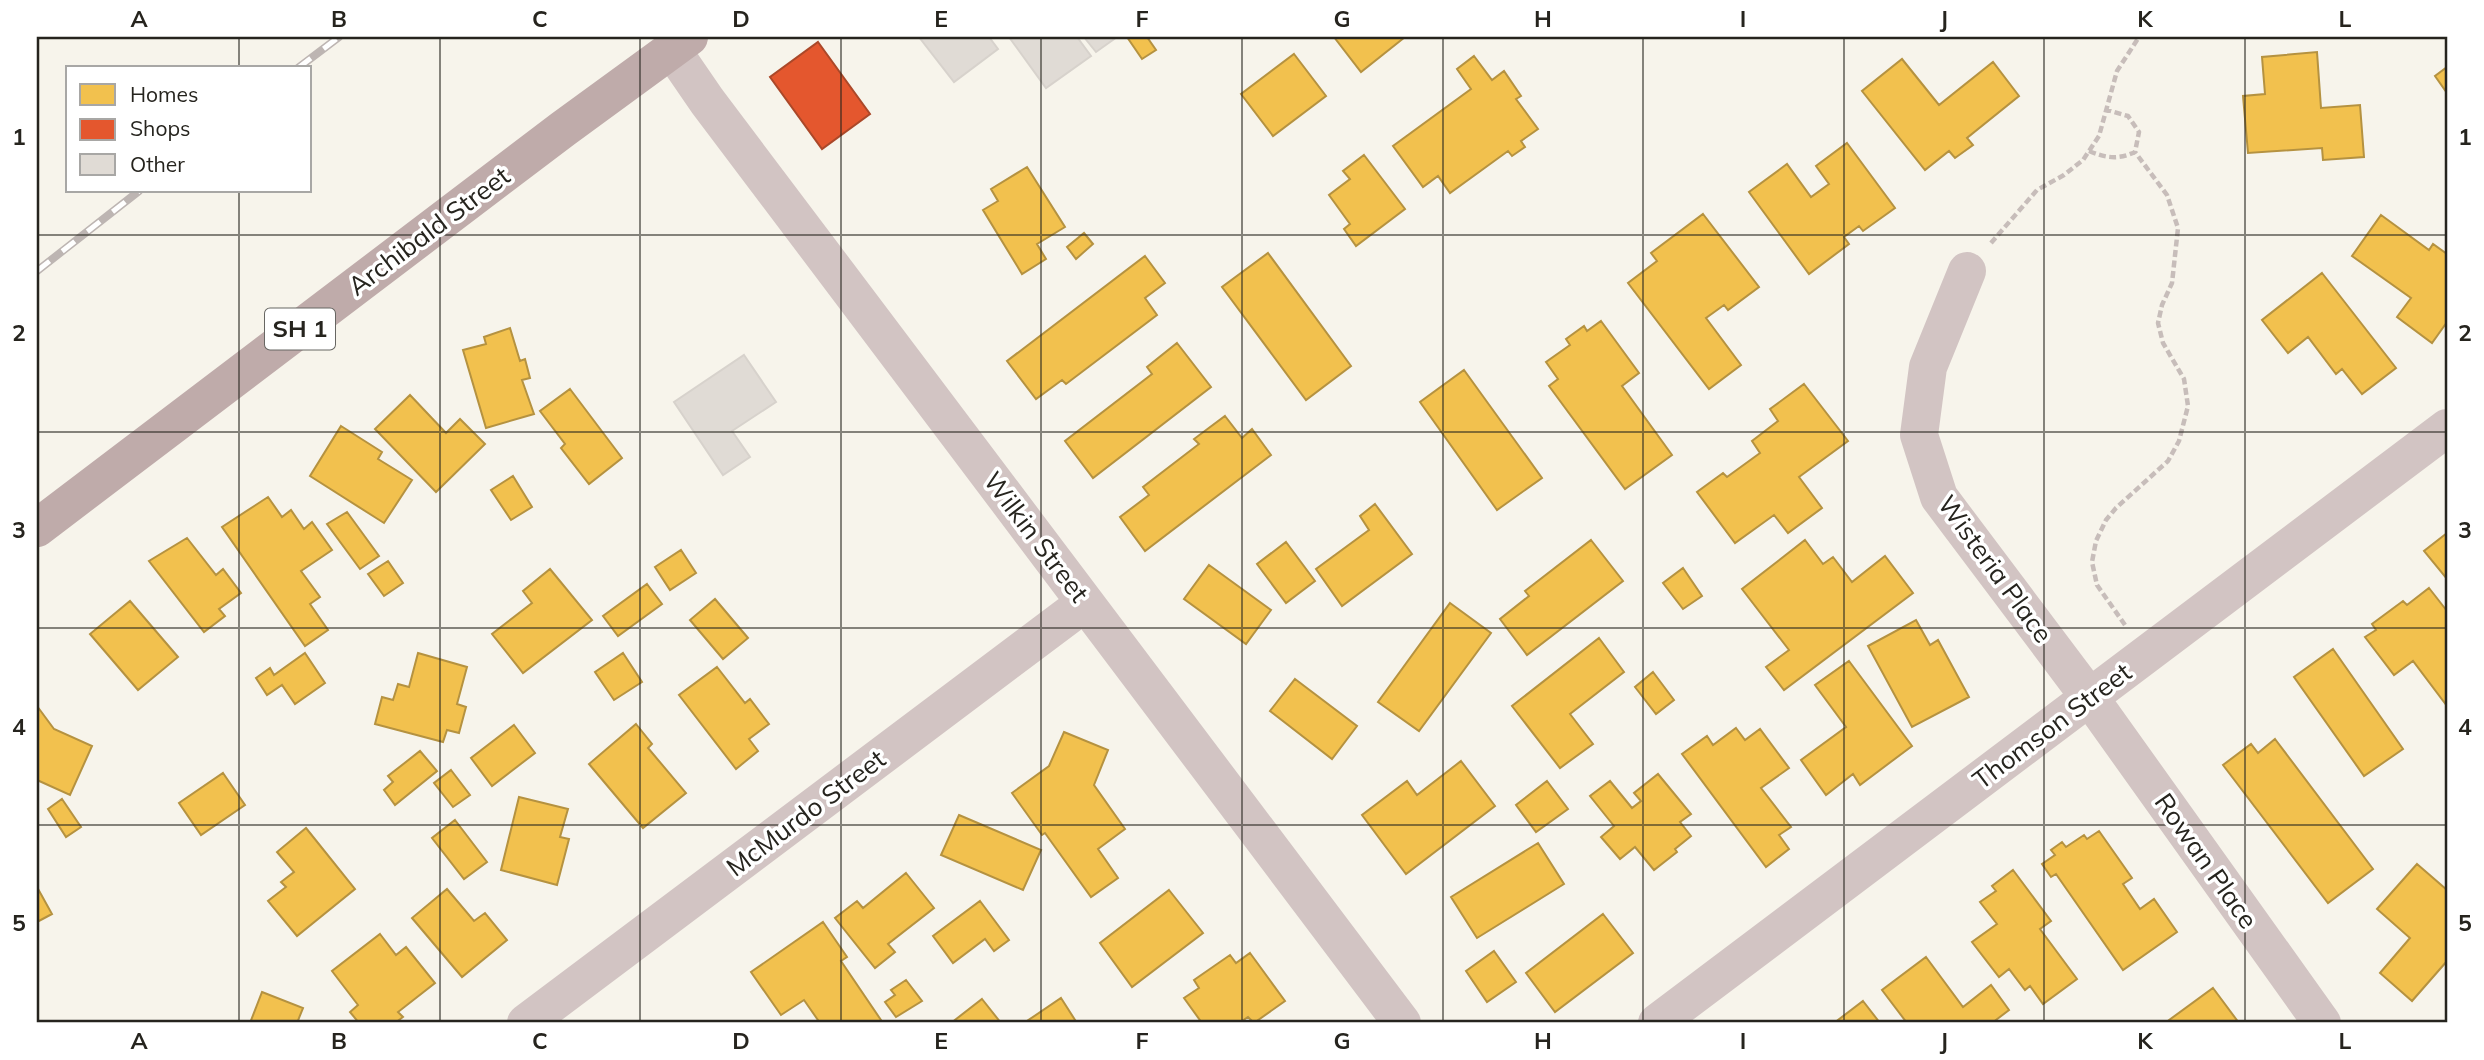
<svg xmlns="http://www.w3.org/2000/svg" width="2484" height="1060" viewBox="0 0 2484 1060" font-family="Mulish,sans-serif">
<style>
.homes{fill:#f2c14e;stroke:#b59240;stroke-width:2}
.shops{fill:#e4572e;stroke:#ab4829;stroke-width:2}
.building{fill:#e0dbd5;stroke:#d7d2cc;stroke-width:2}
.lines{fill:none;stroke-linecap:round;stroke-linejoin:round}
.path{stroke:#c7bdba;stroke-width:4.5;stroke-dasharray:7 3.5;stroke-linecap:butt}
.street{stroke:#d2c4c3;stroke-width:38}
.highway{stroke:#bfabaa;stroke-width:38}
.rail-casing{stroke:#bdb5b2;stroke-width:8}
.rail{stroke:#fff;stroke-width:5;stroke-dasharray:16;stroke-linecap:butt}
.grid{fill:none;stroke:#26241e;stroke-width:2;stroke-opacity:0.55}
.labels{text-anchor:middle;stroke-width:7;stroke-linejoin:round;paint-order:stroke}
.shield{fill:#fff;stroke:#676662;stroke-width:2}
.shield-label{font-size:24px;font-weight:bold;fill:#26241e}
.street-label{font-size:26px;fill:#26241e;stroke:#fff}
.neatline{fill:none;stroke:#26241e;stroke-width:2.5}
.grid-label{font-size:23px;text-anchor:middle;font-weight:bold;fill:#26241e}
</style>
<rect width="100%" height="100%" fill="#f7f4eb"/>
<path class="homes" d="M 1127,37 L 1147,37 L 1156,50 L 1142,59 Z
M 1334,37 L 1405,37 L 1361,72 Z
M 2317,52 L 2321,108 L 2360,105 L 2364,157 L 2323,160 L 2322,148 L 2248,153 L 2243,96 L 2265,94 L 2262,57 Z
M 1294,54 L 1326,96 L 1273,136 L 1241,94 Z
M 1474,56 L 1492,80 L 1504,71 L 1521,96 L 1516,99 L 1538,129 L 1521,141 L 1525,147 L 1512,156 L 1508,151 L 1450,193 L 1438,176 L 1423,187 L 1393,146 L 1471,89 L 1457,69 Z
M 1902,59 L 1939,105 L 1993,62 L 2019,96 L 1967,138 L 1973,145 L 1955,158 L 1949,151 L 1925,170 L 1862,91 Z
M 2447,67 L 2447,93 L 2435,76 Z
M 1847,143 L 1895,208 L 1863,231 L 1859,226 L 1844,237 L 1849,244 L 1809,274 L 1749,192 L 1787,164 L 1811,197 L 1829,184 L 1816,166 Z
M 1364,155 L 1405,209 L 1356,246 L 1344,229 L 1350,224 L 1329,195 L 1350,179 L 1343,171 Z
M 1027,167 L 1065,227 L 1037,244 L 1046,259 L 1022,274 L 983,210 L 998,201 L 991,189 Z
M 1703,214 L 1759,287 L 1728,310 L 1724,305 L 1706,318 L 1741,365 L 1709,389 L 1628,283 L 1657,261 L 1651,253 Z
M 2381,215 L 2429,250 L 2433,244 L 2447,254 L 2447,322 L 2432,343 L 2397,317 L 2411,298 L 2352,256 Z
M 1084,233 L 1093,244 L 1076,259 L 1067,247 Z
M 1268,253 L 1351,366 L 1306,400 L 1222,287 Z
M 1145,256 L 1165,283 L 1145,298 L 1157,315 L 1066,384 L 1062,380 L 1036,399 L 1007,361 Z
M 2322,273 L 2396,368 L 2362,394 L 2342,369 L 2336,374 L 2308,337 L 2288,353 L 2262,320 Z
M 1601,321 L 1639,373 L 1622,386 L 1672,455 L 1625,489 L 1549,386 L 1558,379 L 1546,362 L 1570,345 L 1566,339 L 1584,326 L 1587,331 Z
M 510,328 L 520,361 L 525,359 L 530,378 L 522,380 L 534,414 L 486,428 L 463,350 L 486,344 L 484,337 Z
M 1177,343 L 1211,387 L 1093,478 L 1065,441 L 1152,374 L 1147,367 Z
M 1464,370 L 1542,478 L 1497,510 L 1420,402 Z
M 1804,384 L 1848,441 L 1799,477 L 1822,508 L 1788,533 L 1774,515 L 1735,543 L 1697,492 L 1723,473 L 1727,477 L 1760,453 L 1752,441 L 1778,421 L 1770,409 Z
M 570,389 L 622,458 L 589,484 L 561,448 L 565,444 L 540,411 Z
M 410,395 L 446,433 L 460,419 L 485,444 L 436,492 L 375,429 Z
M 1225,416 L 1242,438 L 1252,429 L 1271,455 L 1145,551 L 1120,517 L 1149,495 L 1143,487 L 1199,444 L 1194,439 Z
M 341,426 L 382,452 L 378,459 L 412,480 L 384,523 L 310,476 Z
M 513,476 L 532,507 L 511,520 L 491,490 Z
M 268,497 L 282,517 L 291,510 L 304,529 L 312,522 L 332,550 L 301,571 L 320,597 L 310,604 L 328,630 L 305,646 L 222,527 Z
M 1375,504 L 1412,554 L 1342,606 L 1316,569 L 1369,530 L 1360,516 Z
M 347,512 L 379,556 L 360,569 L 327,524 Z
M 2447,533 L 2447,579 L 2424,551 Z
M 187,538 L 216,575 L 223,569 L 241,593 L 219,609 L 225,616 L 204,632 L 149,561 Z
M 1591,540 L 1623,581 L 1527,655 L 1500,619 L 1529,596 L 1525,591 Z
M 1805,540 L 1823,564 L 1833,557 L 1852,582 L 1885,556 L 1913,593 L 1784,690 L 1766,667 L 1789,650 L 1742,589 Z
M 1286,542 L 1315,581 L 1286,603 L 1257,564 Z
M 681,550 L 696,573 L 670,590 L 655,567 Z
M 388,561 L 403,583 L 384,596 L 368,574 Z
M 1209,565 L 1271,610 L 1246,644 L 1184,599 Z
M 1683,568 L 1702,596 L 1683,609 L 1663,583 Z
M 550,569 L 592,620 L 523,673 L 492,634 L 532,603 L 523,591 Z
M 647,584 L 662,604 L 618,636 L 603,616 Z
M 2429,588 L 2447,611 L 2447,706 L 2413,661 L 2394,675 L 2365,637 L 2376,630 L 2372,624 L 2403,601 L 2407,605 Z
M 715,599 L 748,638 L 723,659 L 690,620 Z
M 130,601 L 178,657 L 138,690 L 90,634 Z
M 1450,603 L 1491,633 L 1419,731 L 1378,702 Z
M 1916,620 L 1930,645 L 1938,640 L 1969,697 L 1912,727 L 1868,646 Z
M 1599,638 L 1624,672 L 1570,714 L 1593,744 L 1560,768 L 1512,706 Z
M 2333,649 L 2403,749 L 2364,776 L 2294,677 Z
M 305,653 L 325,683 L 295,704 L 282,685 L 267,695 L 256,678 L 270,668 L 274,675 Z
M 418,653 L 467,667 L 457,704 L 466,707 L 459,733 L 447,730 L 443,742 L 375,724 L 382,697 L 393,700 L 398,684 L 409,687 Z
M 623,653 L 642,682 L 614,700 L 595,672 Z
M 1849,661 L 1912,746 L 1860,785 L 1853,774 L 1826,795 L 1801,760 L 1846,727 L 1815,685 Z
M 717,667 L 745,703 L 750,699 L 769,724 L 749,739 L 758,751 L 736,769 L 679,695 Z
M 1653,672 L 1674,700 L 1656,714 L 1635,687 Z
M 1295,679 L 1357,726 L 1332,759 L 1270,711 Z
M 37,706 L 54,729 L 92,746 L 70,795 L 37,780 Z
M 636,724 L 652,744 L 648,748 L 686,793 L 643,828 L 589,764 Z
M 514,725 L 535,753 L 492,786 L 471,758 Z
M 1736,728 L 1745,740 L 1760,729 L 1789,768 L 1761,788 L 1791,827 L 1779,835 L 1789,849 L 1766,867 L 1682,754 L 1707,736 L 1713,745 Z
M 1064,732 L 1108,750 L 1094,785 L 1125,829 L 1098,849 L 1118,878 L 1091,897 L 1045,833 L 1042,835 L 1012,793 L 1049,766 Z
M 2275,739 L 2373,869 L 2328,903 L 2223,765 L 2251,744 L 2258,753 Z
M 420,751 L 437,771 L 395,805 L 384,790 L 393,782 L 388,776 Z
M 1461,761 L 1495,806 L 1406,874 L 1362,815 L 1407,781 L 1417,795 Z
M 451,770 L 470,795 L 453,807 L 434,783 Z
M 223,773 L 245,805 L 201,835 L 179,803 Z
M 1658,774 L 1691,814 L 1680,822 L 1691,836 L 1675,849 L 1677,852 L 1654,870 L 1635,847 L 1620,859 L 1601,837 L 1614,826 L 1590,796 L 1610,781 L 1632,808 L 1641,801 L 1634,793 Z
M 1547,781 L 1568,809 L 1536,832 L 1516,805 Z
M 519,797 L 568,809 L 560,837 L 569,839 L 557,885 L 501,870 Z
M 62,799 L 81,827 L 66,837 L 48,809 Z
M 959,815 L 1041,850 L 1023,890 L 941,855 Z
M 455,820 L 487,862 L 464,879 L 432,838 Z
M 306,828 L 355,889 L 297,936 L 268,901 L 286,887 L 281,882 L 294,872 L 277,852 Z
M 2099,831 L 2132,878 L 2123,884 L 2140,909 L 2154,899 L 2177,932 L 2123,970 L 2056,874 L 2051,877 L 2042,864 L 2055,855 L 2051,850 L 2062,842 L 2066,847 L 2084,835 L 2087,839 Z
M 1538,843 L 1564,884 L 1477,938 L 1451,897 Z
M 2417,864 L 2447,890 L 2447,961 L 2412,1001 L 2380,973 L 2410,938 L 2377,909 Z
M 2013,870 L 2051,921 L 2040,929 L 2077,979 L 2043,1004 L 2030,986 L 2025,990 L 2009,969 L 1999,977 L 1972,942 L 1997,924 L 1980,902 L 1996,891 L 1992,886 Z
M 906,873 L 934,908 L 888,944 L 895,952 L 875,968 L 835,918 L 857,901 L 863,908 Z
M 37,887 L 52,914 L 37,922 Z
M 447,889 L 474,921 L 485,913 L 507,940 L 462,977 L 412,918 Z
M 1169,890 L 1203,933 L 1132,987 L 1100,943 Z
M 980,901 L 1009,940 L 994,951 L 985,939 L 953,963 L 933,936 Z
M 1603,914 L 1633,953 L 1555,1012 L 1526,973 Z
M 823,922 L 847,957 L 841,961 L 883,1023 L 820,1023 L 804,1000 L 781,1015 L 751,972 Z
M 380,934 L 396,955 L 406,947 L 435,983 L 398,1012 L 403,1017 L 395,1023 L 359,1023 L 350,1012 L 358,1005 L 332,971 Z
M 1494,951 L 1516,982 L 1487,1002 L 1466,971 Z
M 1250,953 L 1285,1001 L 1254,1023 L 1248,1017 L 1239,1023 L 1202,1023 L 1184,998 L 1199,988 L 1194,980 L 1230,955 L 1236,963 Z
M 1926,957 L 1963,1007 L 1991,985 L 2009,1010 L 1992,1023 L 1907,1023 L 1882,990 Z
M 906,980 L 922,1001 L 896,1017 L 885,1002 L 895,995 L 891,990 Z
M 2213,988 L 2239,1023 L 2165,1023 Z
M 262,992 L 303,1008 L 297,1023 L 250,1023 Z
M 1061,998 L 1077,1023 L 1029,1023 L 1027,1021 Z
M 982,999 L 1001,1023 L 951,1023 Z
M 1863,1001 L 1880,1023 L 1834,1023 Z"/>
<path class="shops" d="M 818,42 L 870,114 L 822,149 L 770,77 Z"/>
<path class="building" d="M 919,37 L 989,37 L 998,49 L 954,82 Z
M 1009,37 L 1077,37 L 1091,56 L 1046,88 Z
M 1084,37 L 1117,37 L 1096,52 Z
M 744,355 L 776,402 L 732,431 L 750,457 L 723,475 L 674,402 Z"/>
<g class="lines">
<path class="path" d="M 2089,151 C 2106,158 2118,160 2135,152 L 2139,132 L 2128,116 L 2107,110
M 1991,243 L 2037,190 L 2064,175 L 2083,160 L 2099,136 L 2117,71 L 2139,37
M 2125,625 L 2097,585 L 2092,562 L 2096,541 L 2106,520 L 2116,508 L 2168,461 L 2179,441 L 2188,406 L 2184,379 L 2163,343 L 2158,323 L 2162,305 L 2172,283 L 2178,228 L 2167,195 L 2135,152"/>
<path class="street" d="M 672,50 L 707,101 L 1402,1023
M 1967,271 L 1928,367 L 1919,435 L 1939,497 L 2090,698 L 2322,1023
M 526,1023 L 1085,603
M 1657,1023 L 2447,428"/>
<path class="highway" d="M 37,528 L 563,129 L 689,37"/>
<g class="rail-casing">
<path id="rail" d="M 298,68 L 339,37
M 37,271 L 139,191"/>
</g>
<use href="#rail" class="rail"/>
</g>
<path class="grid" d="M 239,37 L 239,68M 440,37 L 440,1023M 640,37 L 640,1023M 841,37 L 841,1023M 1041,37 L 1041,1023M 1242,37 L 1242,1023M 1443,37 L 1443,1023M 1643,37 L 1643,1023M 1844,37 L 1844,1023M 2044,37 L 2044,1023M 2245,37 L 2245,1023M 239,191 L 239,1023M 37,235 L 2447,235M 37,432 L 2447,432M 37,628 L 2447,628M 37,825 L 2447,825"/>
<g class="labels">
<rect class="shield" x="265" y="308.5" width="70" height="41" rx="5"/>
<g class="shield-label">
<text x="300" y="337">SH 1</text>
</g>
<g class="street-label">
<text transform="translate(429 231) rotate(-37)" y="9">Archibald Street</text>
<text transform="translate(1036 537) rotate(53)" y="9">Wilkin Street</text>
<text transform="translate(1995 569) rotate(54)" y="9">Wisteria Place</text>
<text transform="translate(2052 726) rotate(-37)" y="9">Thomson Street</text>
<text transform="translate(806 813) rotate(-37)" y="9">McMurdo Street</text>
<text transform="translate(2206 861) rotate(55)" y="9">Rowan Place</text>
</g>
</g>
<rect width="2484" height="1060" fill="none" stroke="#ffffff" stroke-width="77"/>
<rect x="66" y="66" width="245" height="126" fill="#ffffff" stroke="#a8a7a5" stroke-width="2"/>
<rect x="80" y="84" width="35" height="21" fill="#f2c14e" stroke="#a8a7a5" stroke-width="2"/>
<text x="130" y="102" font-size="21" fill="#26241e">Homes</text>
<rect x="80" y="119" width="35" height="21" fill="#e4572e" stroke="#a8a7a5" stroke-width="2"/>
<text x="130" y="136" font-size="21" fill="#26241e">Shops</text>
<rect x="80" y="154" width="35" height="21" fill="#e0dbd5" stroke="#a8a7a5" stroke-width="2"/>
<text x="130" y="172" font-size="21" fill="#26241e">Other</text>
<rect x="38" y="38" width="2408" height="983" class="neatline"/>
<g class="grid-label">
<text x="139" y="27">A</text>
<text x="339" y="27">B</text>
<text x="540" y="27">C</text>
<text x="741" y="27">D</text>
<text x="941" y="27">E</text>
<text x="1142" y="27">F</text>
<text x="1342" y="27">G</text>
<text x="1543" y="27">H</text>
<text x="1743" y="27">I</text>
<text x="1944" y="27">J</text>
<text x="2145" y="27">K</text>
<text x="2345" y="27">L</text>
<text x="19" y="145">1</text>
<text x="2465" y="145">1</text>
<text x="19" y="341">2</text>
<text x="2465" y="341">2</text>
<text x="19" y="538">3</text>
<text x="2465" y="538">3</text>
<text x="19" y="735">4</text>
<text x="2465" y="735">4</text>
<text x="19" y="931">5</text>
<text x="2465" y="931">5</text>
<text x="139" y="1049">A</text>
<text x="339" y="1049">B</text>
<text x="540" y="1049">C</text>
<text x="741" y="1049">D</text>
<text x="941" y="1049">E</text>
<text x="1142" y="1049">F</text>
<text x="1342" y="1049">G</text>
<text x="1543" y="1049">H</text>
<text x="1743" y="1049">I</text>
<text x="1944" y="1049">J</text>
<text x="2145" y="1049">K</text>
<text x="2345" y="1049">L</text>
</g>
</svg>
